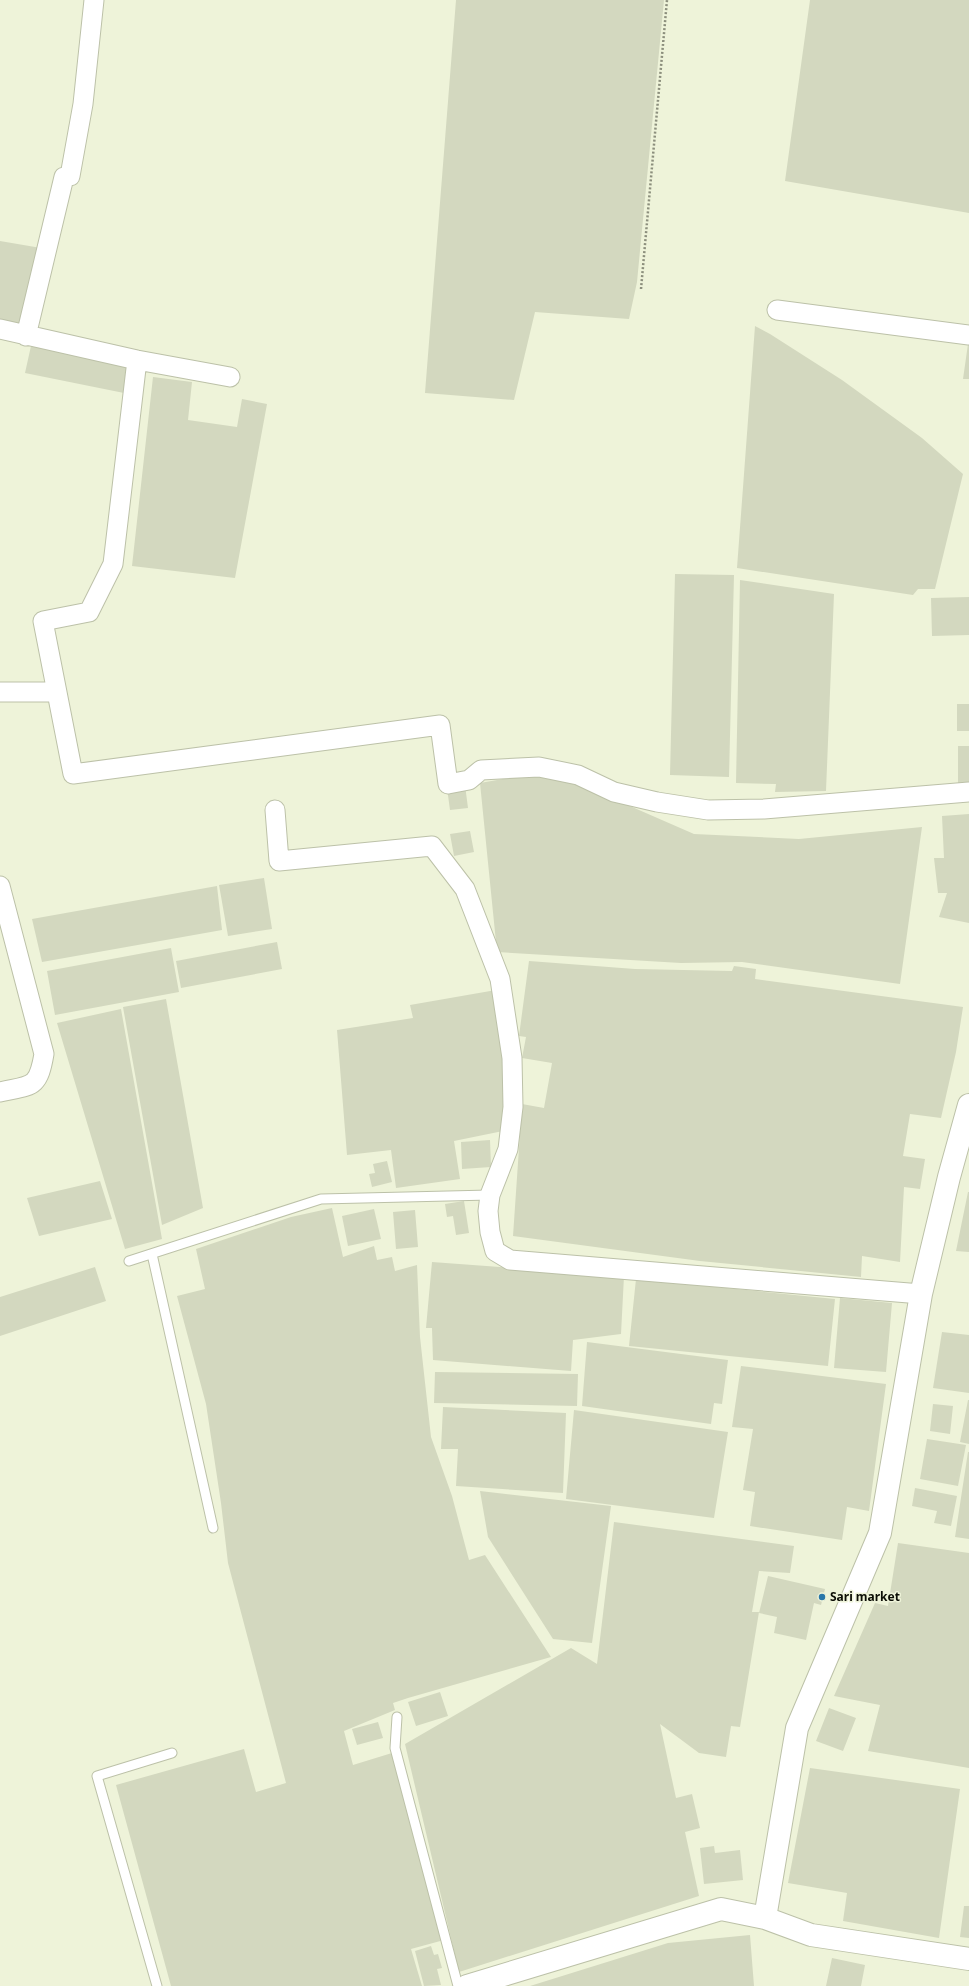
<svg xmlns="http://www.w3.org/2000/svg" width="969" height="1986" viewBox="0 0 969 1986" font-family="'Noto Sans',sans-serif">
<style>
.building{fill:#d3d8bf}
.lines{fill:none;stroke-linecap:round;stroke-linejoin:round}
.lane-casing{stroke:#bcc1a8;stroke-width:11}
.street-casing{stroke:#bcc1a8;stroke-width:21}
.secondary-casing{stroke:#bcc1a8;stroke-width:24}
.path{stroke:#8c8f7d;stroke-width:2.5;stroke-dasharray:2 2;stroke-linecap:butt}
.lane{stroke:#fff;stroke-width:9}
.street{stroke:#fff;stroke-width:19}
.secondary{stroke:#fff;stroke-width:22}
.poi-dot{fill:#2a77a9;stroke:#eef3d9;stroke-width:1.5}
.labels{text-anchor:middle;stroke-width:3;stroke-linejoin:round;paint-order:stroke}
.poi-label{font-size:12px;font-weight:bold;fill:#0c0e06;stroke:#eef3d9;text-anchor:start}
</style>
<rect width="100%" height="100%" fill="#eef3d9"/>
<path class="building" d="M 456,0 L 664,0 L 637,282 L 629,319 L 535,312 L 514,400 L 425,393 Z
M 810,0 L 969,0 L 969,213 L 785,181 Z
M 0,241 L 41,248 L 23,325 L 0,320 Z
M 755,326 L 770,334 L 842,380 L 922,438 L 963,474 L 935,589 L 918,589 L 913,595 L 737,568 Z
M 968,344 L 969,344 L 969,379 L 963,379 Z
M 31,346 L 129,365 L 124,393 L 25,373 Z
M 153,377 L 192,382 L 188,420 L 237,427 L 242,399 L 267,404 L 235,578 L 132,566 Z
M 675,574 L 734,575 L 729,777 L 670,775 Z
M 740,580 L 834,594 L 826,791 L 775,792 L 776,784 L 736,783 Z
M 969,597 L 969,635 L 932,636 L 931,598 Z
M 957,704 L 969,704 L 969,731 L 957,731 Z
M 958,746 L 969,746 L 969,783 L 958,783 Z
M 536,773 L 584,786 L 694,834 L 799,839 L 922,827 L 900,984 L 742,962 L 681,963 L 497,952 L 480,783 Z
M 465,785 L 468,808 L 450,810 L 447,788 Z
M 969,814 L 969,923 L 939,917 L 947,893 L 938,893 L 934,858 L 944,858 L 942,816 Z
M 470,831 L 474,852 L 454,856 L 450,834 Z
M 264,878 L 272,929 L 228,936 L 219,885 Z
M 217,886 L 222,930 L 42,962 L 32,919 Z
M 277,942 L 282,969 L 181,988 L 176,961 Z
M 171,948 L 179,992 L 55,1015 L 47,971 Z
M 529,961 L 635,969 L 732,971 L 734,966 L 756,969 L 755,979 L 963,1007 L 956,1052 L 941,1118 L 910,1114 L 903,1156 L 925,1159 L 920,1189 L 904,1187 L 900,1262 L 862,1256 L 861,1277 L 700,1261 L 513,1236 L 522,1104 L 544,1108 L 552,1063 L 522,1058 L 526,1037 L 519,1036 Z
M 496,990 L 509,1072 L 503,1131 L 454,1141 L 460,1179 L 396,1188 L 391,1150 L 347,1155 L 337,1030 L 413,1018 L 410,1005 Z
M 166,999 L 203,1208 L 162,1225 L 123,1007 Z
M 121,1009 L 162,1239 L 125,1249 L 57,1023 Z
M 490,1140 L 491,1167 L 462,1169 L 461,1142 Z
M 387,1161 L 392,1182 L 372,1187 L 369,1174 L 375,1173 L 373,1164 Z
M 100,1181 L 112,1219 L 39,1236 L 27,1198 Z
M 968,1192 L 969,1192 L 969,1252 L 956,1251 Z
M 464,1201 L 469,1233 L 456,1235 L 453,1216 L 447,1217 L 445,1204 Z
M 332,1208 L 343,1257 L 374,1246 L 377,1260 L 392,1257 L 395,1271 L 417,1265 L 420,1337 L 431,1437 L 452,1496 L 469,1560 L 485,1555 L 551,1657 L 408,1698 L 393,1703 L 395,1710 L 344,1731 L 353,1765 L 392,1753 L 444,1940 L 411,1949 L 422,1986 L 171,1986 L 116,1785 L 244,1749 L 256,1792 L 286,1783 L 228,1563 L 221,1503 L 206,1404 L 177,1296 L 205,1289 L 196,1249 L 291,1217 Z
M 374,1209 L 381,1239 L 348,1246 L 342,1216 Z
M 415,1210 L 418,1247 L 396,1249 L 393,1212 Z
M 432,1262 L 624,1276 L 621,1334 L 573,1340 L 571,1371 L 433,1360 L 432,1328 L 426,1328 Z
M 95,1267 L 106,1301 L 0,1336 L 0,1297 Z
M 636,1279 L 835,1299 L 828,1366 L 629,1346 Z
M 840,1298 L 892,1303 L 886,1372 L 834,1368 Z
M 942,1332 L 969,1335 L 969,1393 L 933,1388 Z
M 587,1342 L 728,1360 L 722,1404 L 714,1403 L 711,1424 L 582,1406 Z
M 741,1366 L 886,1384 L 869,1511 L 847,1507 L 842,1540 L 750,1526 L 755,1492 L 743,1490 L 753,1429 L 732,1427 Z
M 435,1372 L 578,1374 L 577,1406 L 434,1403 Z
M 968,1400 L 969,1400 L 969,1444 L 960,1442 Z
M 933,1404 L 953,1406 L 950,1434 L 930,1431 Z
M 443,1407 L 566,1413 L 563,1493 L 456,1486 L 458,1449 L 441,1449 Z
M 574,1410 L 728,1432 L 714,1518 L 566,1499 Z
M 927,1439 L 966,1445 L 958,1486 L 920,1479 Z
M 968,1452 L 969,1452 L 969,1539 L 955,1537 Z
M 915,1488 L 957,1496 L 951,1526 L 934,1523 L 937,1511 L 912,1506 Z
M 480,1491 L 611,1506 L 592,1643 L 553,1639 L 488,1537 Z
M 614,1522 L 794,1546 L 790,1573 L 759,1571 L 752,1612 L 759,1612 L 740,1727 L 731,1726 L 726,1757 L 699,1753 L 660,1724 L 676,1798 L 692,1794 L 700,1828 L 685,1832 L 699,1896 L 459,1972 L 405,1744 L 571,1648 L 597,1664 Z
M 898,1543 L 969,1553 L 969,1768 L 868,1751 L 880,1705 L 834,1696 L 875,1603 L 888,1606 Z
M 768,1576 L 825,1589 L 821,1605 L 814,1603 L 806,1640 L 774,1633 L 777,1617 L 759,1613 Z
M 440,1692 L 448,1716 L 416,1726 L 408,1702 Z
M 829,1708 L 856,1718 L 843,1751 L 816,1741 Z
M 378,1722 L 383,1738 L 357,1745 L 352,1729 Z
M 810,1768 L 960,1789 L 939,1938 L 843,1921 L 847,1893 L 788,1883 Z
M 714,1846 L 715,1853 L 740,1850 L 743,1880 L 704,1884 L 700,1848 Z
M 964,1906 L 969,1906 L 969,1938 L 960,1937 Z
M 750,1935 L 754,1986 L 530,1986 L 668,1943 Z
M 431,1946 L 434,1955 L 438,1954 L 442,1968 L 437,1969 L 441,1985 L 424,1986 L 415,1951 Z
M 832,1958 L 865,1965 L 861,1986 L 826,1986 Z"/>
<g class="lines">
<g class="lane-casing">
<path id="lane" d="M 152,1254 L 213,1528
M 129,1261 L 321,1199 L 490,1195
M 397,1717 L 395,1748 L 458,1986
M 157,1986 L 97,1776 L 172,1753"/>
</g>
<g class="street-casing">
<path id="street" d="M 777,310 L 969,335
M 0,329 L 137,360 L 230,377
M 26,336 L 64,177 L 70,176 L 83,104 L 94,0
M 137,360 L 113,564 L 89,612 L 43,621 L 73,774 L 440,725 L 448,784 L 469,780 L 481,770 L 539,767 L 578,775 L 614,792 L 657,802 L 708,810 L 764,809 L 969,792
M 0,692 L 57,692
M 275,810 L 279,861 L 432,846 L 465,889 L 500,979 L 512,1058 L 513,1107 L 508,1149 L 490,1195 L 488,1211 L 490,1232 L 495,1251 L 510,1260 L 921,1294
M 0,886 L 44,1054 C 38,1089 32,1085 0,1092"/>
</g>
<g class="secondary-casing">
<path id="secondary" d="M 765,1918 L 797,1728 L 880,1533 L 921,1294 L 949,1177 L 969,1105
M 467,1986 L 721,1909 L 765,1918 L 811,1935 L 969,1959"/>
</g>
<path class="path" d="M 641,289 L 667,0"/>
<use href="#lane" class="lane"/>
<use href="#street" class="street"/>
<use href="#secondary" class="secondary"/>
</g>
<circle class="poi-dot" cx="822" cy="1597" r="4"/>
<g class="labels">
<g class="poi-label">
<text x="830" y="1601">Sari market</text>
</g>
</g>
</svg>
